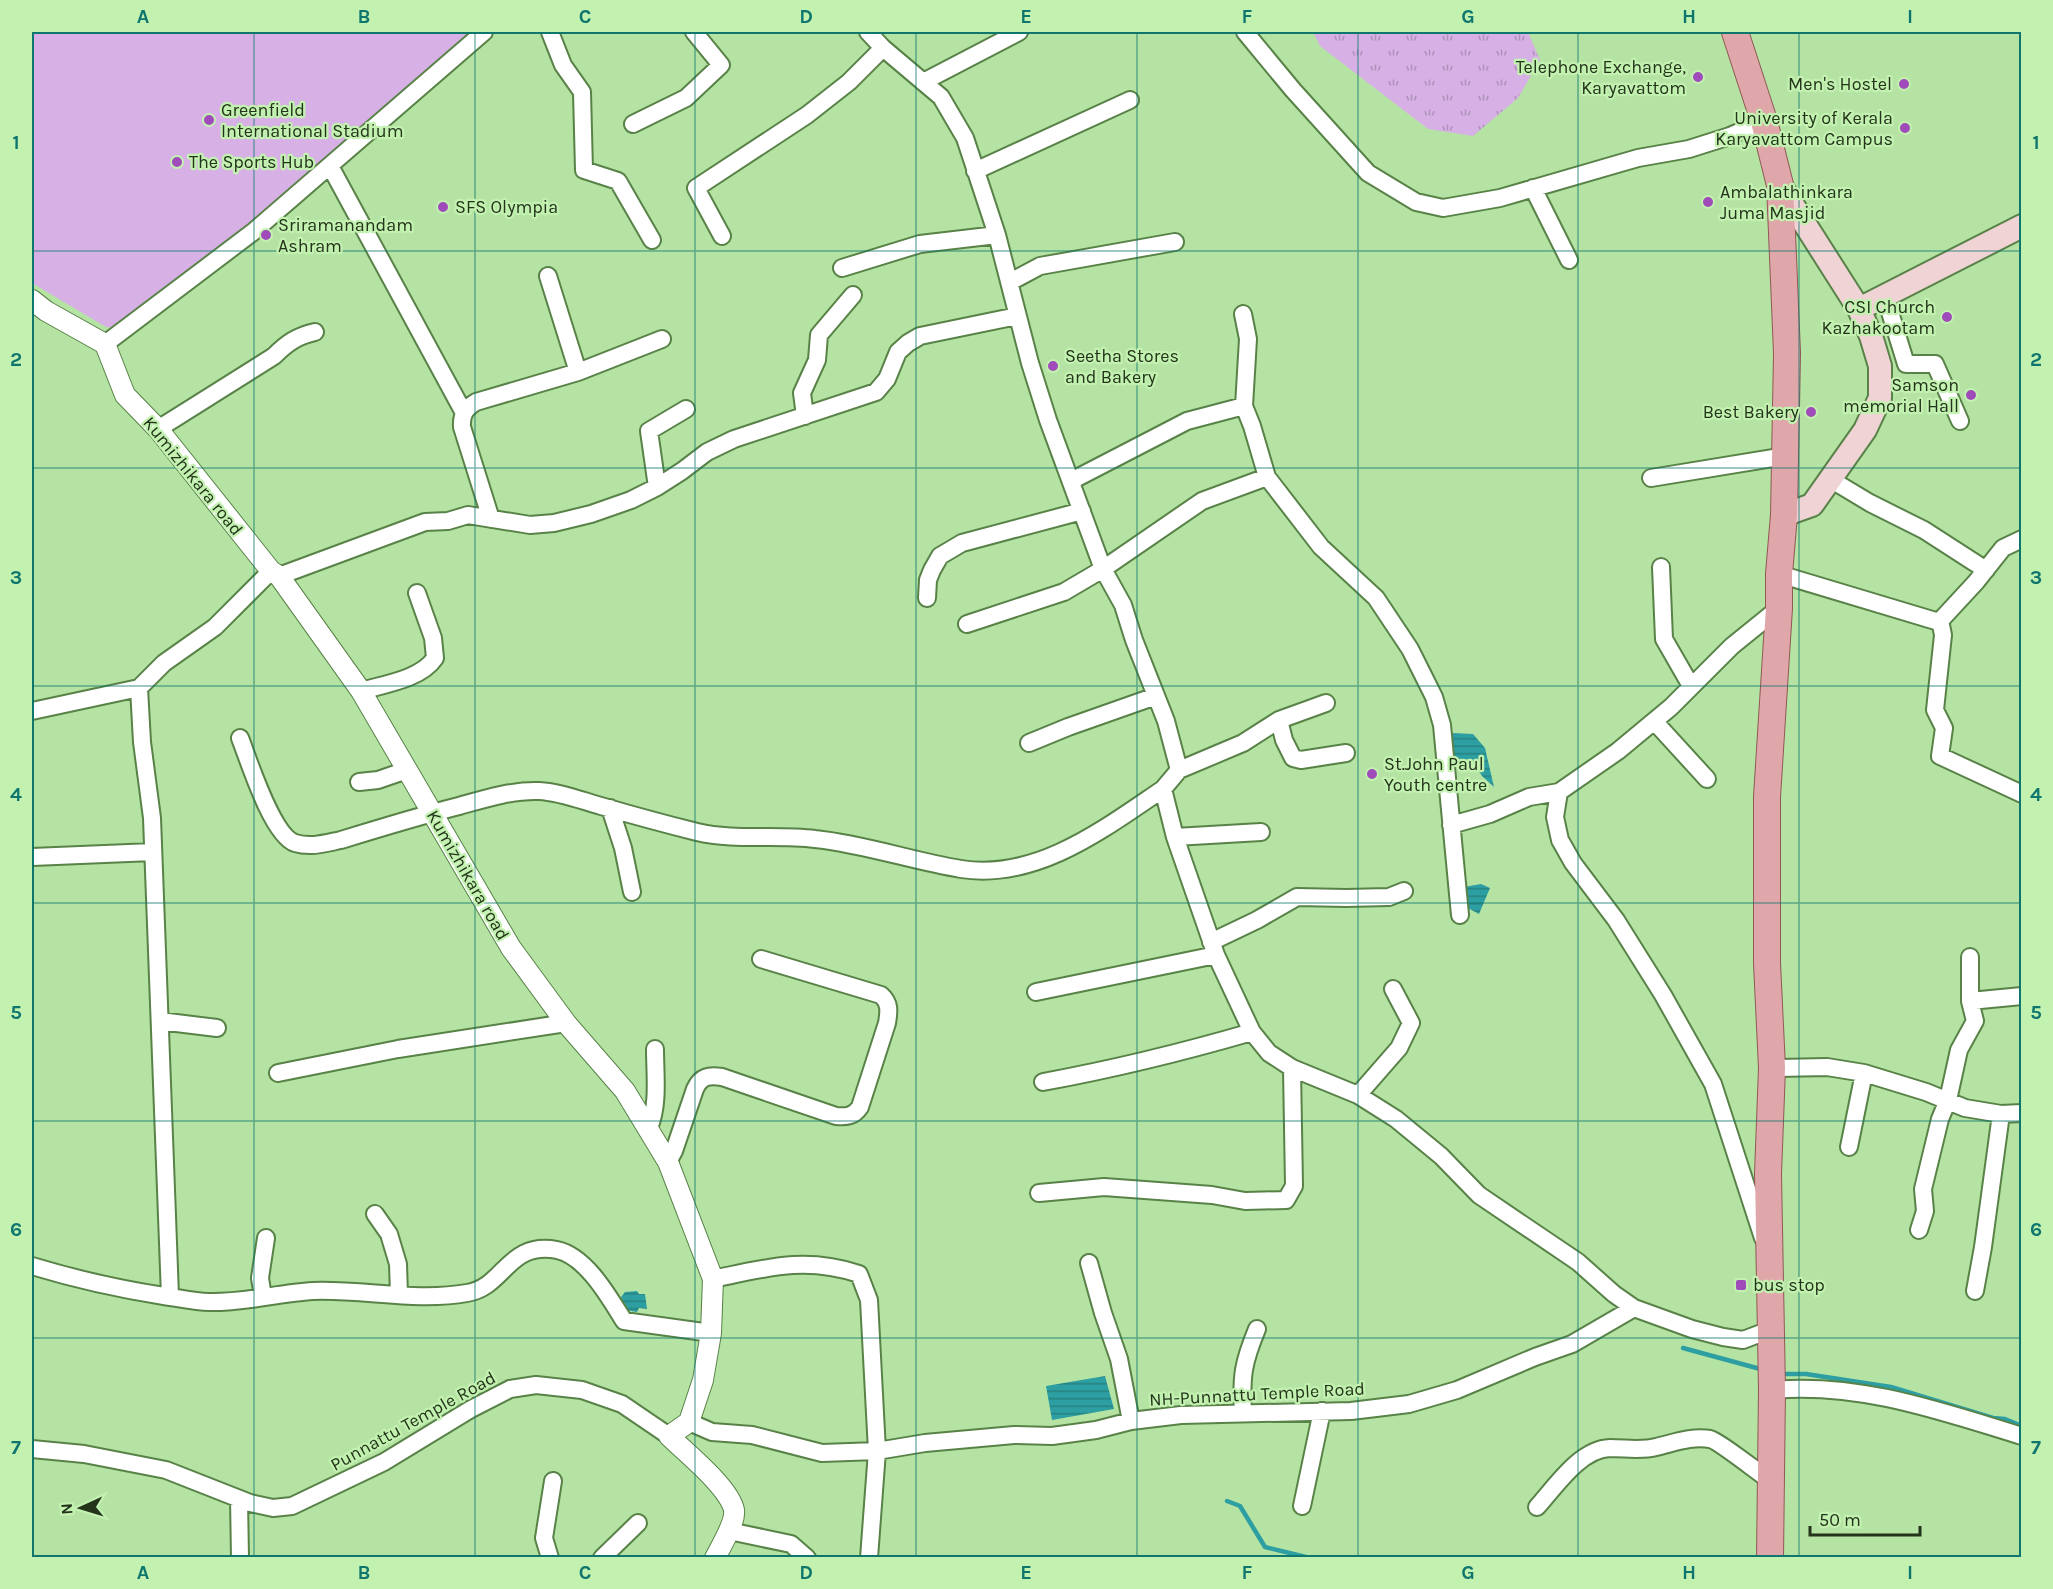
<svg xmlns="http://www.w3.org/2000/svg" width="2053" height="1589" viewBox="0 0 2053 1589" font-family="Karla,sans-serif">
<style>
.park{fill:url(#park-tufts)}
.pitch{fill:#d7b1e5}
.water{fill:url(#water-rules)}
.lines{fill:none;stroke-linecap:round;stroke-linejoin:round}
.stream{stroke:#2d9ea1;stroke-width:4.5}
.minor-casing{stroke:#588247;stroke-width:20}
.tertiary-casing{stroke:#588247;stroke-width:22}
.secondary-casing{stroke:#588247;stroke-width:26}
.primary-casing{stroke:#905954;stroke-width:28}
.minor{stroke:#fff;stroke-width:16}
.tertiary{stroke:#fff;stroke-width:20}
.secondary{stroke:#efd3d5;stroke-width:22}
.primary{stroke:#e0a7ab;stroke-width:26}
.grid{fill:none;stroke:#0f766e;stroke-width:1.5;stroke-opacity:0.55}
.poi-dot{fill:#9f4bba;stroke:#c2f1b0;stroke-width:2}
.labels{text-anchor:middle;stroke-width:4.5;stroke-linejoin:round;paint-order:stroke}
.poi-label{font-size:18px;fill:#23341b;stroke:#c2f1b0;text-anchor:start}
.street-label{font-size:18px;fill:#23341b;stroke:#c2f1b0}
.neatline{fill:none;stroke:#0f766e;stroke-width:2}
.grid-label{font-size:20px;text-anchor:middle;font-weight:bold;fill:#0f766e}
</style>
<defs>
<pattern id="park-tufts" width="24" height="20" patternUnits="userSpaceOnUse" patternTransform="scale(1.5)"><rect width="24" height="20" fill="#d7b1e5"/><path d="M3 7l-1-3M5 7V3M7 7l1-3M15 17l-1-3M17 17v-4M19 17l1-3" fill="none" stroke="#ae91b9"/></pattern>
<pattern id="water-rules" width="6" height="5" patternUnits="userSpaceOnUse" patternTransform="scale(1.5)"><rect width="6" height="5" fill="#2d9ea1"/><path d="M0 2.5h6" fill="none" stroke="#268282"/></pattern>
</defs>
<rect width="100%" height="100%" fill="#b5e3a4"/>
<path class="park" d="M 1313,32 L 1528,32 L 1540,60 L 1518,98 L 1473,136 L 1428,129 L 1320,46 Z"/>
<path class="pitch" d="M 32,32 L 469,32 L 264,213 L 114,328 L 106,327 L 32,283 Z"/>
<path class="water" d="M 1453,733 L 1473,734 L 1485,748 L 1494,787 L 1482,776 L 1472,760 L 1451,758 Z
M 1481,884 L 1490,888 L 1479,914 L 1464,906 L 1464,887 Z
M 637,1291 L 639,1294 L 645,1294 L 647,1309 L 639,1308 L 637,1312 L 625,1310 L 621,1297 L 625,1292 Z
M 1105,1376 L 1114,1409 L 1052,1420 L 1046,1386 Z"/>
<g class="lines">
<path class="stream" d="M 1683,1348 L 1764,1370
M 1781,1374 L 1806,1374 L 1891,1387 L 1993,1418 L 2005,1419 L 2022,1426
M 1227,1501 L 1240,1506 L 1265,1547 L 1310,1558"/>
<g class="minor-casing">
<path id="minor" d="M 550,32 L 563,65 L 582,92 L 584,170 L 618,181 L 652,240
M 868,32 L 883,48 L 941,97 L 965,138 L 997,235 L 1030,363 L 1048,420 L 1103,569 L 1123,605 L 1134,640 L 1166,721 L 1179,770 L 1163,789 L 1175,837 L 1216,955 L 1252,1032 L 1269,1053 L 1292,1068 L 1358,1095 L 1396,1119 L 1441,1156 L 1479,1195 L 1578,1262 L 1614,1294 L 1634,1308 L 1692,1329 L 1723,1337 L 1743,1340 L 1772,1329
M 1245,32 L 1293,90 L 1368,173 L 1416,202 L 1443,208 L 1500,198 L 1638,158 L 1689,149 L 1730,136 L 1764,121
M 923,82 L 1019,32
M 633,124 L 686,98 L 721,65 L 694,32
M 330,166 L 464,413
M 975,171 L 1130,100
M 1533,188 L 1569,260
M 722,236 L 696,188 L 807,115 L 849,82 L 883,48
M 842,268 L 920,244 L 997,235
M 548,276 L 578,372
M 1010,282 L 1040,266 L 1175,242
M 1885,296 L 1906,364 L 1935,364 L 1960,421
M 1243,314 L 1248,339 L 1244,406
M 105,344 L 253,232 L 484,32
M 805,416 L 802,393 L 817,360 L 819,335 L 853,295
M 158,429 L 274,356 C 287,343 297,336 315,332
M 1651,478 L 1785,456
M 1830,479 L 1870,503 L 1924,530 L 1986,570
M 1071,481 L 1187,421 L 1244,406 L 1252,426 L 1267,477 L 1321,547 L 1376,598 L 1410,649 L 1434,697 L 1442,725 L 1460,915
M 657,487 L 649,431 L 686,409
M 491,519 L 462,427 C 461,414 466,408 476,402 L 578,372 L 662,339
M 1661,567 L 1664,639 L 1691,686
M 1779,574 L 1939,622 L 1941,625 L 1943,635 L 1935,710 L 1944,728 L 1940,756 L 2022,794
M 279,576 L 425,522 L 448,521 L 468,515 L 530,525 L 554,523 L 591,514 L 631,500 L 657,487 L 682,471 L 707,452 L 734,439 L 876,392 L 887,379 L 898,352 L 908,343 L 920,336 L 1017,316
M 927,598 L 928,580 L 932,570 L 940,556 L 962,543 L 1082,511
M 1939,622 L 1976,582 L 2003,548 L 2022,539
M 967,624 L 1064,592 L 1103,569 L 1202,501 L 1267,477
M 139,688 L 142,742 L 152,818 L 170,1296
M 361,691 C 385,684 421,679 435,658 L 433,638 L 417,593
M 32,711 L 139,688 L 164,663 L 215,627 L 271,571
M 1279,720 L 1284,740 L 1293,758 L 1301,760 L 1346,753
M 1654,721 L 1707,779
M 240,738 C 249,761 272,835 295,843 C 311,848 326,843 341,840 C 380,828 419,816 459,806 C 484,799 512,790 539,791 C 560,792 580,800 601,806 C 632,815 665,824 697,832 C 735,841 776,834 815,839 C 864,844 912,861 961,869 C 1037,881 1105,828 1163,789
M 1029,743 L 1068,727 L 1156,696
M 1179,770 L 1243,743 L 1279,720 L 1326,703
M 359,782 L 378,780 L 407,770
M 610,808 L 623,848 L 632,892
M 1451,825 L 1490,814 L 1529,797 L 1559,792
M 1175,837 L 1261,832
M 32,857 L 153,852
M 1211,942 L 1257,920 L 1297,897 L 1346,898 L 1389,897 L 1404,891
M 1036,992 L 1216,955
M 1970,1001 L 2022,996
M 160,1021 L 217,1028
M 1772,1068 L 1827,1067 L 1864,1073 L 1926,1092 L 1965,1108 L 2001,1114 L 2022,1113
M 278,1073 L 398,1049 L 566,1023
M 1043,1082 C 1114,1069 1183,1052 1252,1032
M 1358,1095 L 1399,1048 L 1411,1023 L 1393,989
M 649,1128 C 659,1104 655,1075 655,1049
M 1849,1147 L 1864,1073
M 668,1162 L 674,1151 L 695,1089 C 701,1076 709,1075 722,1077 L 836,1116 C 847,1117 854,1116 860,1107 L 887,1023 C 889,1011 890,1003 881,995 L 761,959
M 1039,1193 L 1104,1187 L 1212,1195 L 1245,1201 L 1286,1200 L 1294,1186 L 1292,1068
M 375,1214 L 389,1234 L 398,1264 L 399,1295
M 1919,1230 L 1925,1211 L 1923,1189 L 1940,1119 L 1948,1100 L 1959,1050 L 1975,1021 L 1970,1001 L 1970,957
M 1763,1238 L 1713,1084 L 1663,995 L 1616,920 L 1573,863 L 1560,840 L 1555,817 L 1559,792 L 1618,751 L 1671,707 L 1732,646 L 1779,608
M 1089,1263 L 1103,1313 L 1119,1359 L 1131,1421
M 32,1266 C 75,1279 119,1289 164,1296 C 179,1298 194,1302 209,1302 C 244,1303 278,1293 313,1291 C 364,1289 416,1302 467,1293 C 505,1287 507,1241 557,1250 C 586,1256 609,1297 624,1321 L 711,1333
M 713,1279 C 766,1268 805,1256 859,1274 L 869,1300 L 877,1451 L 869,1558
M 1975,1291 L 1983,1247 L 2001,1114
M 263,1297 L 260,1278 L 266,1238
M 1772,1390 C 1859,1382 1940,1411 2022,1436
M 1243,1413 C 1241,1376 1243,1363 1257,1329
M 689,1422 L 712,1432 L 752,1435 L 822,1453 L 877,1451 L 925,1443 L 1014,1435 L 1052,1436 L 1096,1430 L 1131,1421 L 1181,1415 L 1351,1411 L 1409,1404 L 1457,1390 L 1535,1357 L 1572,1344 L 1634,1308
M 32,1449 L 84,1454 L 166,1470 L 250,1503 L 273,1508 L 292,1506 L 384,1462 L 471,1409 L 510,1389 L 536,1385 L 582,1390 L 622,1404 L 669,1436
M 239,1499 L 240,1558
M 1302,1506 L 1322,1411
M 1537,1507 C 1556,1486 1580,1449 1610,1448 C 1626,1448 1641,1451 1656,1447 C 1674,1443 1691,1436 1710,1439 C 1719,1441 1760,1474 1771,1481
M 729,1531 L 791,1544 L 807,1558
M 550,1558 L 544,1538 L 553,1481
M 602,1558 L 638,1523"/>
</g>
<g class="tertiary-casing">
<path id="tertiary" d="M 32,300 L 46,311 L 105,344 L 125,395 L 158,429 L 271,571 L 279,576 L 361,691 L 511,948 L 566,1023 L 625,1091 L 668,1162 L 713,1279 L 711,1333 L 703,1380 L 689,1422 L 669,1436 C 686,1453 729,1487 734,1510 C 736,1522 721,1546 715,1558"/>
</g>
<g class="secondary-casing">
<path id="secondary" d="M 1780,185 L 1859,309 L 1871,336 L 1880,366 L 1880,398 L 1865,430 L 1812,505 L 1784,515
M 1859,309 L 2022,226"/>
</g>
<g class="primary-casing">
<path id="primary" d="M 1735,32 L 1764,121 L 1780,185 L 1787,353 L 1784,515 L 1779,574 L 1779,608 L 1767,797 L 1767,963 L 1772,1068 L 1768,1174 L 1772,1390 L 1770,1558"/>
</g>
<use href="#minor" class="minor"/>
<use href="#tertiary" class="tertiary"/>
<use href="#secondary" class="secondary"/>
<use href="#primary" class="primary"/>
</g>
<path class="grid" d="M 254,32 L 254,1558M 475,32 L 475,1558M 695,32 L 695,1558M 916,32 L 916,1558M 1137,32 L 1137,1558M 1358,32 L 1358,1558M 1578,32 L 1578,1558M 1799,32 L 1799,1558M 32,251 L 2022,251M 32,468 L 2022,468M 32,686 L 2022,686M 32,903 L 2022,903M 32,1121 L 2022,1121M 32,1338 L 2022,1338"/>
<g class="poi-dot">
<circle cx="1698" cy="77" r="6"/>
<circle cx="1904" cy="84" r="6"/>
<circle cx="209" cy="120" r="6"/>
<circle cx="1905" cy="128" r="6"/>
<circle cx="177" cy="162" r="6"/>
<circle cx="1708" cy="202" r="6"/>
<circle cx="443" cy="207" r="6"/>
<circle cx="266" cy="235" r="6"/>
<circle cx="1947" cy="317" r="6"/>
<circle cx="1053" cy="366" r="6"/>
<circle cx="1971" cy="395" r="6"/>
<circle cx="1811" cy="412" r="6"/>
<circle cx="1372" cy="774" r="6"/>
<rect x="1735" y="1279" width="12" height="12" rx="3"/>
</g>
<g class="labels">
<g class="poi-label">
<text x="1686" y="73" text-anchor="end">Telephone Exchange,<tspan x="1686" dy="21">Karyavattom</tspan></text>
<text x="1892" y="90" text-anchor="end">Men's Hostel</text>
<text x="221" y="116">Greenfield<tspan x="221" dy="21">International Stadium</tspan></text>
<text x="1893" y="124" text-anchor="end">University of Kerala<tspan x="1893" dy="21">Karyavattom Campus</tspan></text>
<text x="189" y="168">The Sports Hub</text>
<text x="1720" y="198">Ambalathinkara<tspan x="1720" dy="21">Juma Masjid</tspan></text>
<text x="455" y="213">SFS Olympia</text>
<text x="278" y="231">Sriramanandam<tspan x="278" dy="21">Ashram</tspan></text>
<text x="1935" y="313" text-anchor="end">CSI Church<tspan x="1935" dy="21">Kazhakootam</tspan></text>
<text x="1065" y="362">Seetha Stores<tspan x="1065" dy="21">and Bakery</tspan></text>
<text x="1959" y="391" text-anchor="end">Samson<tspan x="1959" dy="21">memorial Hall</tspan></text>
<text x="1799" y="418" text-anchor="end">Best Bakery</text>
<text x="1384" y="770">St.John Paul<tspan x="1384" dy="21">Youth centre</tspan></text>
<text x="1753" y="1291">bus stop</text>
</g>
<g class="street-label">
<text transform="translate(193 476) rotate(51)" y="6">Kumizhikara road</text>
<text transform="translate(468 875) rotate(60)" y="6">Kumizhikara road</text>
<text transform="translate(1257 1394) rotate(-3)" y="6">NH-Punnattu Temple Road</text>
<text transform="translate(413 1421) rotate(-29)" y="6">Punnattu Temple Road</text>
</g>
</g>
<rect width="2053" height="1589" fill="none" stroke="#c2f1b0" stroke-width="66"/>
<g transform="translate(81 1508) rotate(266)" stroke="#c2f1b0" stroke-width="4.5" paint-order="stroke">
<path d="M0-4.5L10 22L0 15L-10 22Z" fill="#23341b"/>
<text y="-9" font-size="16" font-weight="bold" text-anchor="middle" fill="#23341b">N</text>
</g>
<path d="M1810 1526v9h110v-9" fill="none" stroke="#23341b" stroke-width="3"/>
<text x="1819" y="1526" font-size="18" fill="#23341b" stroke="#c2f1b0" stroke-width="4.5" paint-order="stroke">50 m</text>
<rect x="33" y="33" width="1987" height="1523" class="neatline"/>
<g class="grid-label">
<text x="143" y="23">A</text>
<text x="364" y="23">B</text>
<text x="585" y="23">C</text>
<text x="806" y="23">D</text>
<text x="1026" y="23">E</text>
<text x="1247" y="23">F</text>
<text x="1468" y="23">G</text>
<text x="1689" y="23">H</text>
<text x="1910" y="23">I</text>
<text x="16" y="149">1</text>
<text x="2036" y="149">1</text>
<text x="16" y="366">2</text>
<text x="2036" y="366">2</text>
<text x="16" y="584">3</text>
<text x="2036" y="584">3</text>
<text x="16" y="801">4</text>
<text x="2036" y="801">4</text>
<text x="16" y="1019">5</text>
<text x="2036" y="1019">5</text>
<text x="16" y="1236">6</text>
<text x="2036" y="1236">6</text>
<text x="16" y="1454">7</text>
<text x="2036" y="1454">7</text>
<text x="143" y="1579">A</text>
<text x="364" y="1579">B</text>
<text x="585" y="1579">C</text>
<text x="806" y="1579">D</text>
<text x="1026" y="1579">E</text>
<text x="1247" y="1579">F</text>
<text x="1468" y="1579">G</text>
<text x="1689" y="1579">H</text>
<text x="1910" y="1579">I</text>
</g>
</svg>
